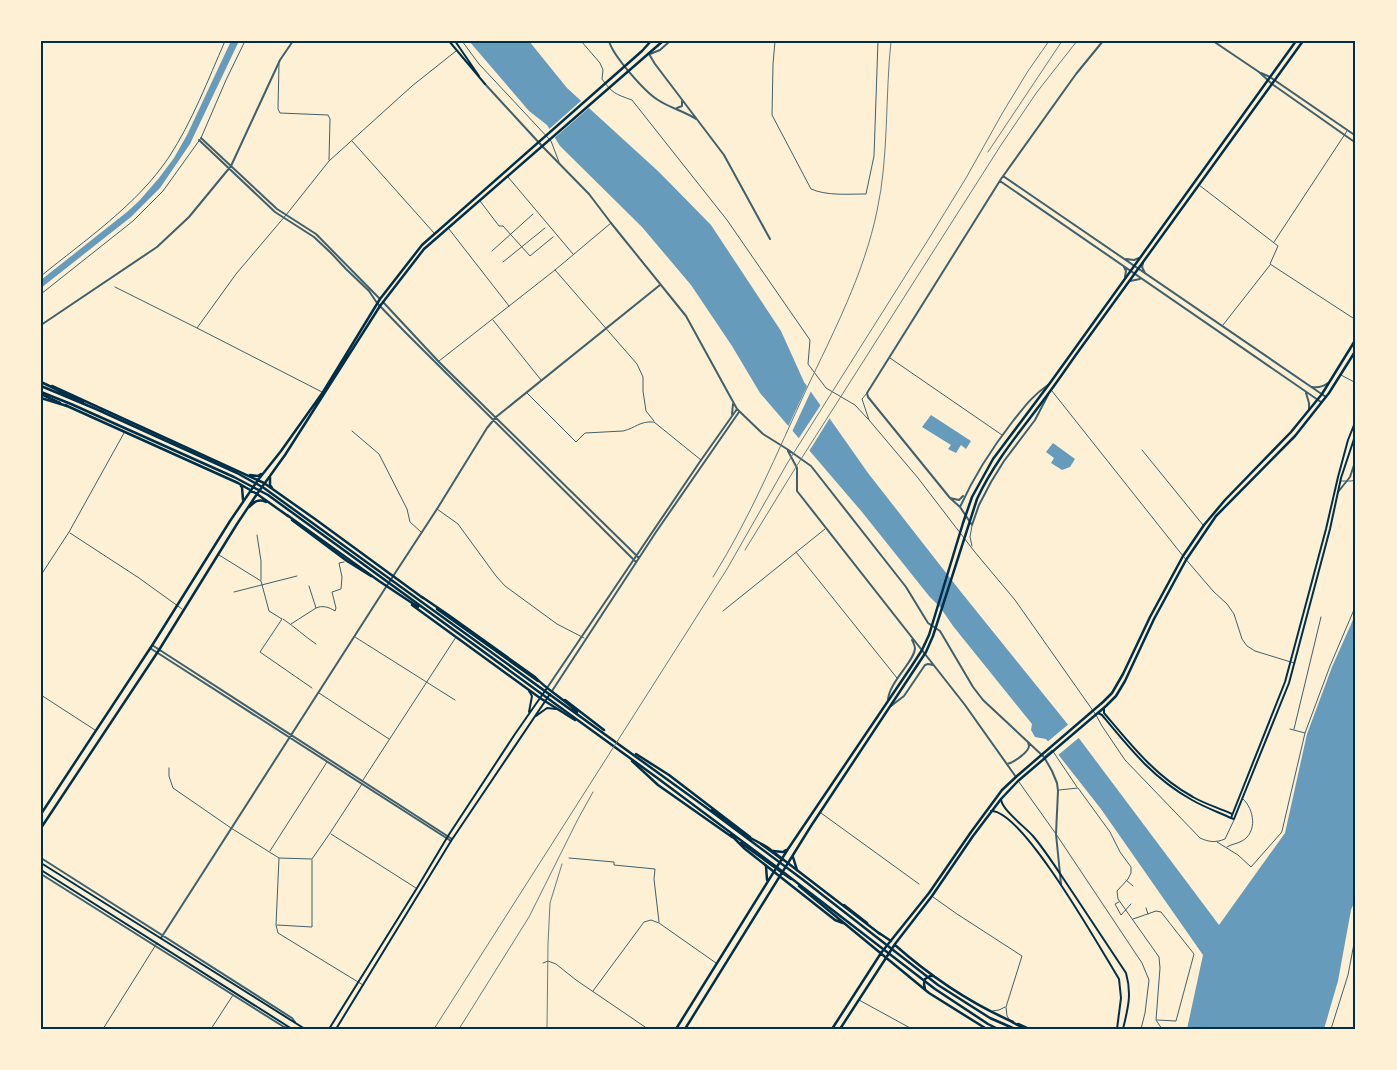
<svg xmlns="http://www.w3.org/2000/svg" width="1397" height="1070" viewBox="0 0 1397 1070" font-family="Montserrat,sans-serif">
<style>
.water{fill:#669bbc}
.pier{fill:#fdf0d5}
.lines{fill:none;stroke-linecap:round;stroke-linejoin:round}
.pedestrian{stroke:#3f606c;stroke-width:1}
.minor{stroke:#3f606c;stroke-width:1}
.tertiary{stroke:#3f606c;stroke-width:2}
.secondary{stroke:#003049;stroke-width:2}
.primary{stroke:#003049;stroke-width:2.5}
.trunk{stroke:#003049;stroke-width:2.5}
.rail{stroke:#657d81;stroke-width:1}
.neatline{fill:none;stroke:#003049;stroke-width:2}
</style>
<rect width="100%" height="100%" fill="#fdf0d5"/>
<path class="water" d="M 231,41 L 239,41 L 190,144 L 160,188 L 131,217 L 41,288 L 41,280 L 127,212 L 139,201 L 159,178 L 174,158 L 187,135 Z
M 469,41 L 529,41 L 567,88 L 659,172 L 711,225 L 781,331 L 804,382 L 868,473 L 961,592 L 1078,737 L 1219,925 L 1285,833 L 1307,734 L 1332,667 L 1356,613 L 1356,898 L 1351,910 L 1338,981 L 1324,1029 L 1187,1029 L 1203,955 L 1101,809 L 1046,739 L 1035,737 L 1031,730 L 1032,724 L 953,626 L 940,607 L 929,596 L 862,512 L 760,393 L 732,346 L 691,285 L 642,227 L 560,146 L 547,125 L 529,111 Z
M 931,415 L 971,441 L 966,449 L 961,445 L 956,453 L 948,449 L 951,445 L 922,427 Z
M 1053,443 L 1075,459 L 1070,467 L 1062,470 L 1051,463 L 1054,458 L 1046,452 Z"/>
<path class="pier" d="M 583,99 L 591,106 L 552,140 L 547,131 Z
M 808,384 L 812,389 L 791,434 L 787,429 Z
M 822,403 L 831,416 L 808,453 L 797,441 Z
M 1070,723 L 1081,736 L 1057,756 L 1046,743 Z"/>
<g class="lines">
<path class="pedestrian" d="M 1341,481 L 1351,481 L 1356,480
M 1290,729 L 1305,733 L 1330,666 L 1356,605
M 1294,729 L 1321,617
M 1045,756 L 1052,750 L 1077,787
M 1059,790 L 1078,788 L 1110,832 L 1120,852 L 1131,867 L 1131,873 L 1128,879 L 1117,891 L 1118,899 L 1159,957 L 1160,968 L 1156,1020 L 1162,1029
M 1217,842 L 1238,855 L 1251,867 L 1281,833 L 1282,831 L 1305,733
M 1227,847 C 1231,844 1237,844 1242,841 C 1258,832 1254,809 1243,799
M 1126,880 L 1133,886
M 1119,902 L 1115,904 L 1121,915 L 1131,904
M 1146,908 L 1148,914
M 1133,919 L 1156,911 L 1161,912 L 1194,954 L 1176,1021 L 1157,1020"/>
<path class="minor" d="M 462,41 L 479,64 L 551,141 L 559,162
M 581,41 L 600,63 L 603,70 L 602,79 C 612,93 615,94 632,100 L 727,220 L 810,340 L 808,364 L 826,388 L 855,405 L 868,419
M 775,41 L 773,64 L 772,115 L 811,189 C 827,196 848,194 866,194 L 874,156 L 878,41
M 279,64 L 278,109 L 280,113 L 328,115 L 330,119 L 329,160
M 352,141 L 434,233
M 508,177 L 573,254
M 1199,185 L 1278,246 L 1270,264 L 1356,320
M 480,201 L 499,226 L 503,226 L 530,256 L 553,237
M 449,229 L 509,306
M 1274,242 L 1347,131
M 492,251 L 533,214
M 503,262 L 545,228
M 555,270 L 637,364 L 643,377 L 643,391 L 646,411 L 654,421
M 41,276 C 85,240 137,205 169,157 C 192,122 208,80 225,41
M 115,287 L 197,328
M 41,294 L 133,221 L 163,191 L 201,138 L 226,80 L 245,41
M 493,320 L 541,380
M 1223,325 L 1270,265
M 890,358 L 1002,435
M 439,361 L 555,270 L 611,223
M 1341,375 L 1356,383
M 1052,391 L 1183,556 L 1213,591 L 1227,604 L 1234,614 L 1242,639 L 1247,646 L 1255,651 L 1294,663
M 322,392 L 197,328 L 236,274 L 286,215 L 329,161 L 412,86 L 456,51
M 527,393 L 576,442 L 585,433 L 623,431 C 636,428 639,421 654,422 L 701,460
M 867,393 L 862,399 L 869,420 L 918,478 L 974,551 L 1015,600 L 1096,715 L 1102,726 L 1125,760 L 1200,838 C 1209,842 1215,843 1225,839 L 1234,820
M 352,431 L 379,454 L 407,509 L 410,522 L 421,532
M 1142,450 L 1203,525
M 437,509 L 458,524 L 496,576 L 505,586 L 557,624 L 584,638
M 972,526 L 970,537 L 972,546
M 70,533 L 139,578 L 182,609
M 257,535 L 261,561 L 261,580
M 796,552 L 897,678
M 219,555 L 261,581 L 269,611 L 282,619 L 260,652 L 312,688
M 41,575 L 69,532 L 124,433
M 234,592 L 297,576
M 316,608 C 322,605 329,607 335,611 L 336,608 L 332,592 L 341,589 L 342,577 L 339,563 L 344,562
M 723,611 L 825,529
M 283,619 C 295,627 304,636 316,644
M 291,624 L 316,608 L 309,586
M 355,637 L 455,700
M 319,693 L 389,739
M 41,695 L 95,730
M 169,768 L 169,776 L 173,788 L 231,828 L 279,858 L 276,925 L 278,933 L 363,985
M 363,780 L 456,637
M 1019,782 L 1056,834 L 1142,963 L 1149,980 L 1145,1013 L 1141,1029
M 821,813 L 919,884
M 331,834 L 416,888
M 270,851 L 327,762
M 279,858 L 312,859 L 330,833 L 362,784
M 569,858 L 614,862 L 614,865 L 655,869 L 654,879 L 659,922
M 933,897 L 957,914 L 1022,956 L 1006,1007 L 1007,1016 L 1009,1019
M 277,925 L 312,927 L 312,860
M 543,963 L 548,961 L 556,964 L 576,980 L 648,1029
M 593,991 L 644,922 L 651,920 L 659,923 L 716,963
M 859,1000 L 912,1029
M 992,1011 L 999,1010 L 1005,1007
M 103,1029 L 157,943
M 211,1029 L 233,995
M 1331,1029 L 1348,975 L 1356,933"/>
<path class="tertiary" d="M 609,41 C 613,56 645,92 658,100 C 670,108 684,111 696,119
M 1213,41 L 1259,72 L 1272,84 L 1356,143
M 649,54 L 655,64 L 724,155 L 770,239
M 650,54 L 660,50 L 670,41
M 1261,73 L 1270,77 L 1356,136
M 485,84 L 542,146 L 589,194 L 611,223 L 686,316 L 737,409 L 763,434 L 787,449 L 811,466 L 906,587 L 928,623 L 940,631 L 973,687 L 983,700 L 1044,757 L 1052,771 L 1057,783 L 1058,791 L 1056,834 L 1061,884
M 677,108 L 682,106 L 682,101
M 201,138 L 277,209 L 316,234 L 379,298
M 199,140 L 275,212 L 314,237 L 331,253 L 346,269 L 369,291 L 377,303 L 405,332 L 636,562
M 1003,176 L 1326,397
M 1000,181 L 1321,402
M 1126,259 L 1134,260 L 1139,258
M 1143,263 L 1142,267 L 1145,273
M 1124,267 L 1126,271 L 1125,277
M 1130,281 L 1140,279
M 383,302 L 439,362 L 639,558
M 41,325 L 157,247 L 189,217 L 231,166 L 280,60 L 293,41
M 1312,387 C 1319,388 1323,387 1328,383
M 1306,393 L 1309,403 L 1309,410
M 1048,395 L 1035,420 L 1004,461 L 991,482 L 979,505 L 972,525 L 960,507 L 950,498 L 868,397 L 867,393 L 1001,179 L 1076,74 L 1103,41
M 732,414 L 733,404
M 788,451 L 797,468 L 797,491 L 965,705 L 1016,777
M 1338,492 L 1350,477 L 1356,459
M 950,498 L 959,500 L 963,496
M 960,507 C 974,476 992,448 1013,421 C 1025,406 1032,396 1048,385
M 152,645 L 452,839
M 150,648 L 451,841
M 547,688 L 699,463 L 737,409
M 552,691 L 656,532 L 739,412
M 888,700 C 889,682 915,661 915,648 C 915,647 913,641 912,640
M 891,706 L 904,696 L 925,665 L 928,664 L 933,665
M 1007,764 C 1013,763 1029,752 1029,746 C 1029,744 1028,743 1028,742
M 41,858 L 292,1018 L 295,1022
M 41,874 L 284,1027 L 290,1028
M 161,938 L 386,587 L 437,509 L 487,428 L 496,417 L 660,285"/>
<path class="secondary" d="M 449,41 L 485,84
M 455,41 L 479,76
M 1356,420 L 1348,440 L 1338,477 L 1326,529 L 1285,682 L 1231,818 L 1234,819 L 1289,683 L 1330,529 L 1341,478 L 1356,433
M 1104,708 L 1104,713 C 1131,745 1156,777 1193,797 C 1205,804 1219,808 1232,814
M 529,712 L 532,696 L 529,691
M 1098,713 L 1102,715 C 1130,749 1153,778 1192,800 C 1204,807 1218,812 1231,818
M 536,716 L 547,708 L 556,709
M 1001,799 C 1001,809 1025,827 1033,836 C 1048,854 1060,874 1073,893 C 1091,920 1108,946 1126,973 C 1132,994 1128,1008 1123,1029
M 991,811 C 1023,810 1101,950 1119,979 L 1121,998 L 1117,1029
M 41,863 L 305,1029
M 41,870 L 292,1029
M 329,1029 L 417,888 L 448,836 L 515,734 L 547,688
M 336,1029 L 451,841 L 550,694"/>
<path class="primary" d="M 52,386 L 264,483 L 315,519 L 423,598
M 41,394 L 60,403
M 65,405 L 238,483 L 257,494 L 288,516
M 250,475 L 258,476 L 261,474
M 270,476 L 270,485 L 272,488
M 241,486 L 242,487 L 243,500
M 249,507 C 254,502 259,498 266,502
M 292,520 L 347,561 L 371,576
M 412,605 L 540,698 L 575,720
M 437,609 L 538,681
M 565,700 L 604,730
M 636,754 L 669,775 L 750,837
M 632,761 L 658,785 L 732,837
M 41,814 L 153,644 L 230,521 L 258,480 L 281,451 L 323,392 L 380,299 L 422,245 L 642,51 L 651,41
M 41,828 L 159,650 L 237,524 L 257,494 L 285,455 L 380,306 L 424,249 L 663,41
M 741,843 L 791,879
M 761,844 L 783,860
M 773,851 L 783,852 L 786,850
M 793,857 L 797,870
M 766,866 L 767,880
M 799,886 L 929,993 L 985,1028
M 844,905 L 867,923
M 879,933 L 891,941
M 895,945 C 930,976 970,1003 1013,1022
M 925,989 L 924,984 L 925,979 L 930,976 L 934,976
M 1018,1024 L 1029,1029
M 676,1029 L 788,849 L 911,667 L 922,650 L 929,635 L 963,523 L 972,497 L 993,459 L 1050,383 L 1296,41
M 685,1029 L 811,826 L 926,652 L 933,636 L 977,499 C 996,458 1025,426 1051,390 C 1062,375 1072,360 1083,345 L 1303,41
M 832,1029 L 881,953 L 929,893 L 971,832 L 1002,790 L 1017,776 L 1103,702 L 1112,693 L 1123,674 L 1150,617 L 1183,556 L 1204,525 L 1225,500 L 1291,432 L 1322,394 L 1356,339
M 840,1029 L 895,944 L 932,896 L 973,836 L 1001,799 L 1018,781 L 1106,706 L 1116,696 L 1125,681 L 1154,619 L 1186,560 L 1216,516 L 1295,436 L 1329,393 L 1356,350"/>
<path class="trunk" d="M 41,382 L 83,402
M 41,386 L 96,409 L 237,473 L 264,488 L 704,806 L 802,879 L 938,985 L 990,1018 L 1015,1029
M 41,392 L 71,404 L 234,477 L 268,495 L 656,777 L 774,865 L 935,989 L 988,1024 L 998,1029
M 41,398 L 67,406
M 287,515 L 379,581 L 418,607
M 422,597 L 447,614 L 535,677 C 547,690 564,699 577,712
M 712,810 L 747,836 L 767,847 L 880,934
M 731,835 L 745,849 L 835,920 L 843,923
M 1012,1022 L 1025,1029
M 984,1028 L 989,1029"/>
<path class="rail" d="M 988,152 L 1062,41
M 745,550 L 796,467 L 1001,145 L 1037,92 L 1077,41
M 713,577 C 750,518 777,453 806,390 C 833,333 864,274 877,211 C 889,156 885,97 891,41
M 434,1029 L 727,569 L 788,462 L 928,240 L 966,178 L 1003,112 L 1028,71 L 1049,41
M 459,1029 L 529,917 L 578,819 L 593,792
M 547,1029 L 548,944 L 550,903 L 562,864"/>
</g>
<rect width="1397" height="1070" fill="none" stroke="#fdf0d5" stroke-width="85"/>
<rect x="42" y="42" width="1312" height="986" class="neatline"/>
</svg>
